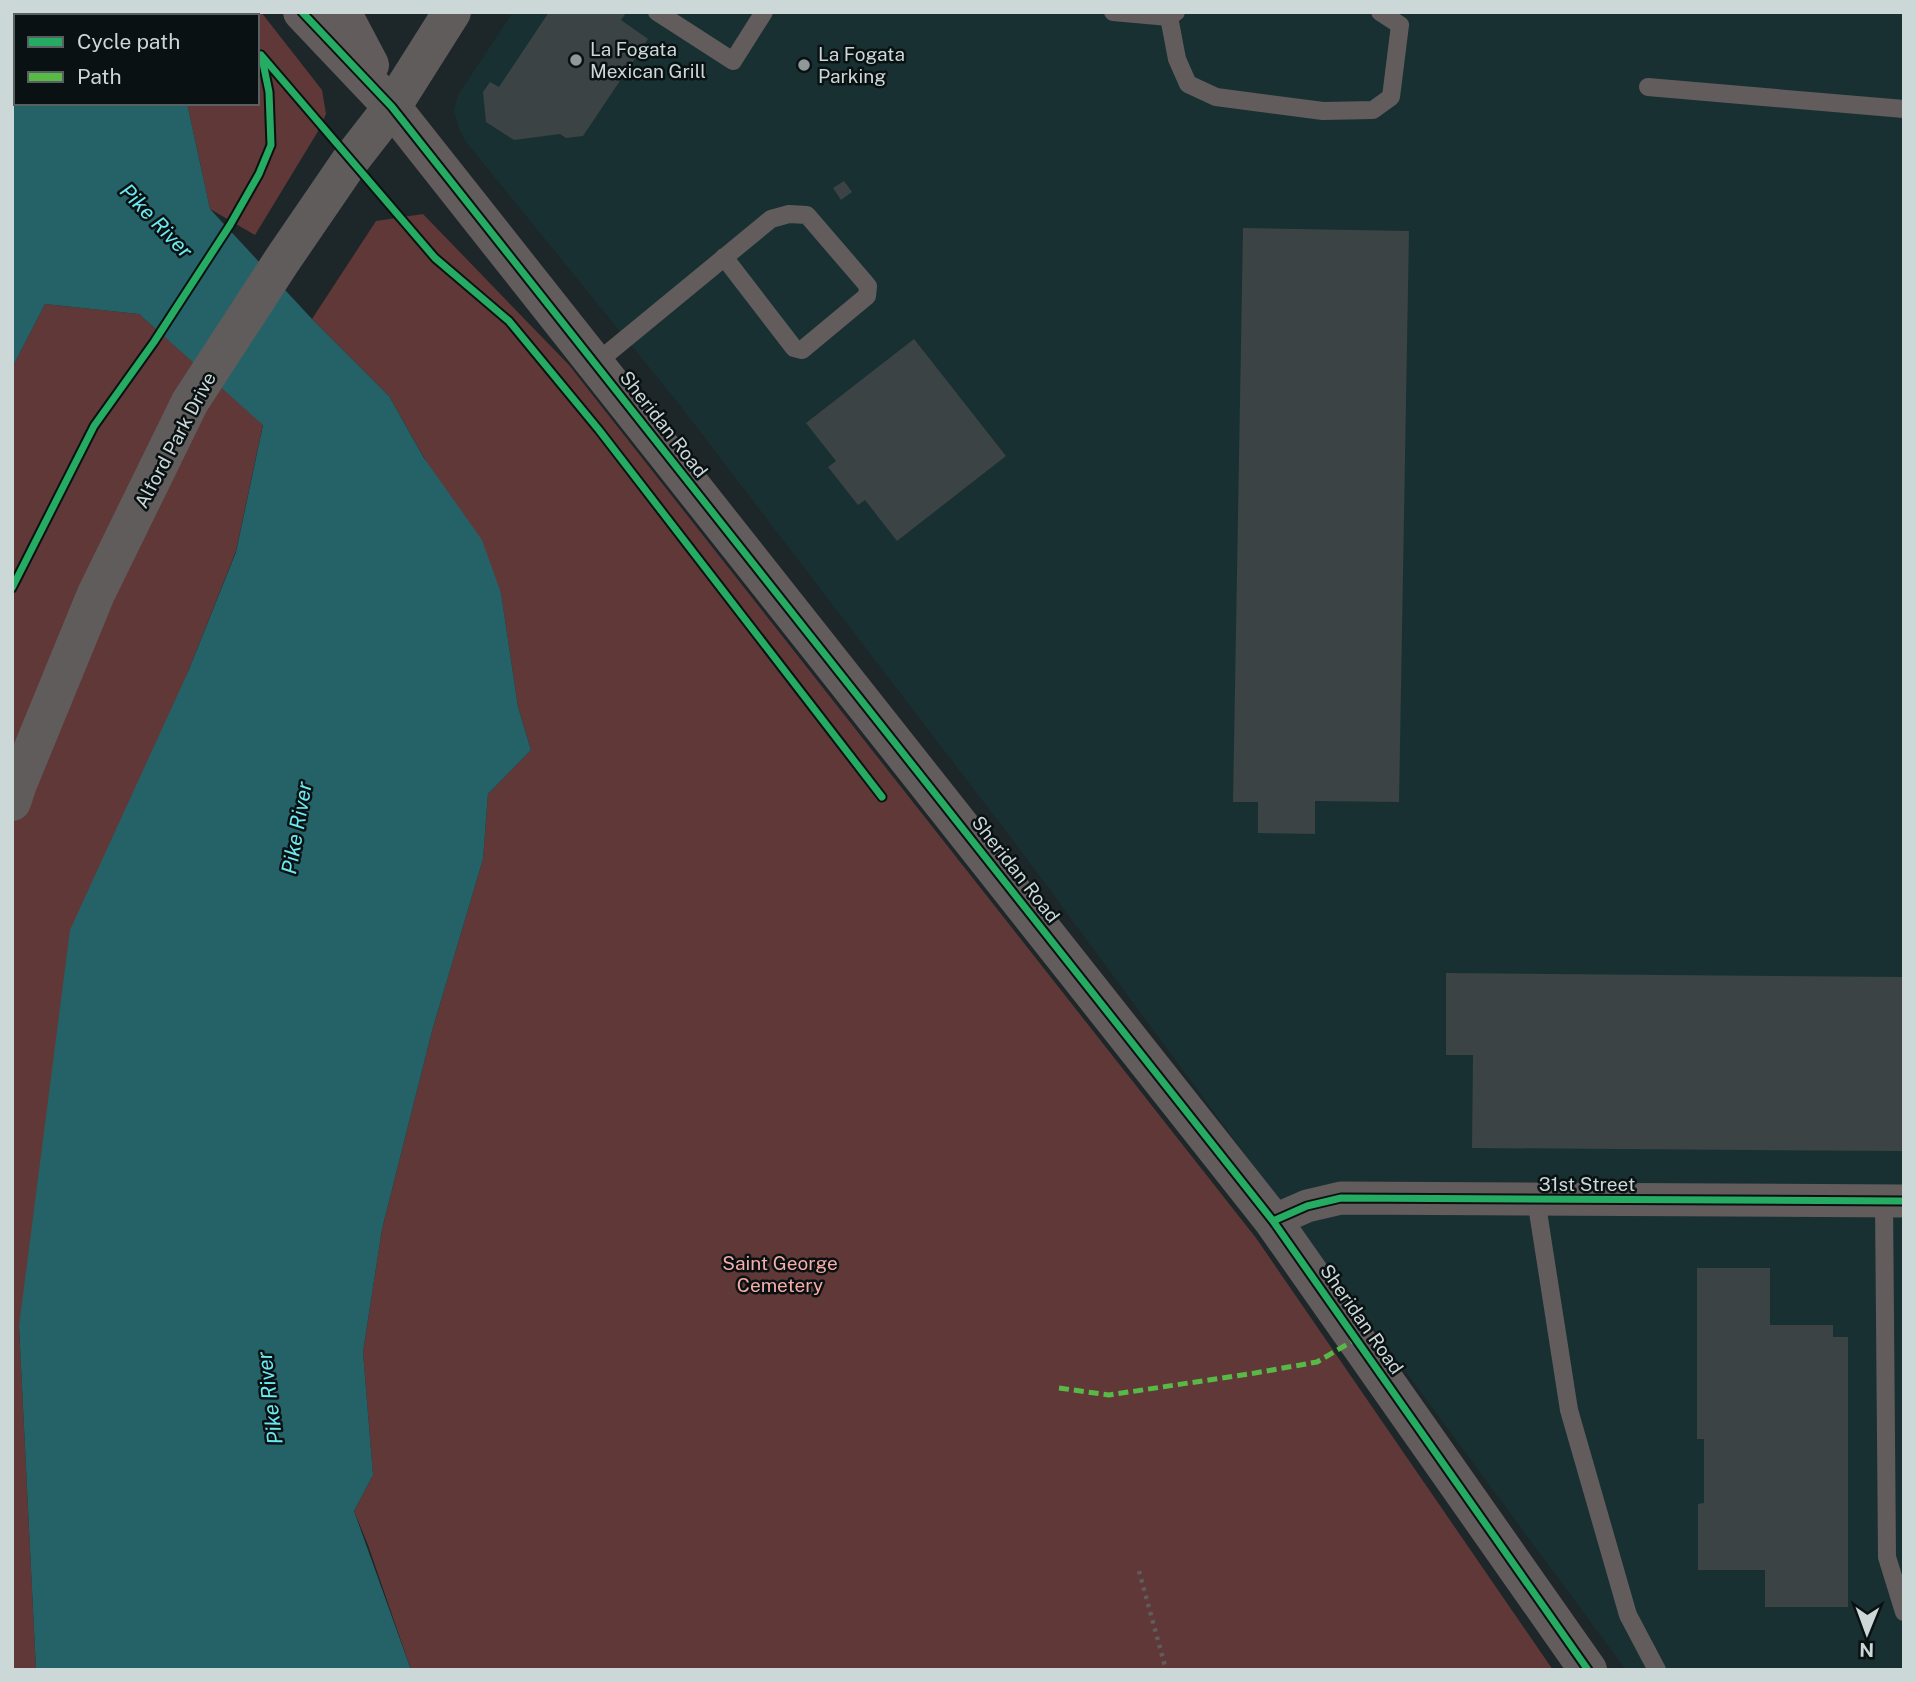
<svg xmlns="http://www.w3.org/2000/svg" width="1916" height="1682" viewBox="0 0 1916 1682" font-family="'Public Sans',sans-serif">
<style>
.built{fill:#183032}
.green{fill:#603837}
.water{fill:#256267}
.building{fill:#3b4344}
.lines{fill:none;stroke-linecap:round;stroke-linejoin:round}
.path{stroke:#5e5c5d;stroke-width:4.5;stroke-dasharray:3.5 5;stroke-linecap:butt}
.service{stroke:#635c5c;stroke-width:18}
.minor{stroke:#635c5c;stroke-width:33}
.tertiary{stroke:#635c5c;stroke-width:38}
.primary{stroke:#615c5c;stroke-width:38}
.quiet{stroke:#58b947;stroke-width:5;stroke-dasharray:10 5;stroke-linecap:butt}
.cycleway-casing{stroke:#0a1112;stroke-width:11}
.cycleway{stroke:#26ab63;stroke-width:7}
.poi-dot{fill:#8f999a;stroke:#0a1112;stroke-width:2.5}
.labels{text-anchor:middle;stroke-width:5;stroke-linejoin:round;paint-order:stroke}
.poi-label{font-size:19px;fill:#ccd7d8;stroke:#0a1112;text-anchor:start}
.street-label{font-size:19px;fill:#ccd7d8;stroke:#0a1112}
.park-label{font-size:19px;fill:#f7aca7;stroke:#0a1112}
.water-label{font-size:21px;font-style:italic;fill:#6ceaf4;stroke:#0a1112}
</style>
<rect width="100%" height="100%" fill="#1d2628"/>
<path class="built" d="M 513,12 L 1904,12 L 1904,1670 L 1626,1670 L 1018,847 L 678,403 L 466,142 L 458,127 L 454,110 L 458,95 Z"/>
<path class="green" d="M 103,12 L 261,12 L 322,90 L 326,114 L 317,133 L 255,235 L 210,209 L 187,103 L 257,103 L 257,16 L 107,16 Z
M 423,214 L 569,365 L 1256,1238 L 1553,1670 L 411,1670 L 368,1545 L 354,1511 L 373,1475 L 363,1352 L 382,1229 L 432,1031 L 483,859 L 488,794 L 531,750 L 518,707 L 501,593 L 389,396 L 312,319 L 376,221 Z
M 45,304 L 139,314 L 263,424 L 236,551 L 188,672 L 19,1326 L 36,1670 L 12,1670 L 12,368 Z"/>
<path class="water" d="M 12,12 L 103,12 L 107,16 L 16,16 L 16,103 L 187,103 L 210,209 L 312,319 L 389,396 L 424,458 L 482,540 L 501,593 L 518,707 L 531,750 L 488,794 L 483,859 L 432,1031 L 382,1229 L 363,1352 L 373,1475 L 354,1511 L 411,1670 L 36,1670 L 19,1326 L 70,930 L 188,672 L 236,552 L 263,425 L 139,314 L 45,304 L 12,368 Z"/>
<path class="building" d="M 549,12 L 624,12 L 626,13 L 621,20 L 648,39 L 583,136 L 566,138 L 560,134 L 514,140 L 486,122 L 483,92 L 490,82 L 499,87 Z
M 844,181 L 852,192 L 841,200 L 833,188 Z
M 1243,228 L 1409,231 L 1399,802 L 1315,801 L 1315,834 L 1258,833 L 1258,802 L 1233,802 Z
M 914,339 L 1006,456 L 897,541 L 865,500 L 858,505 L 828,467 L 836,461 L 806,423 Z
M 1446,973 L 1904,977 L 1904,1151 L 1472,1148 L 1473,1055 L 1446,1055 Z
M 1697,1268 L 1770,1268 L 1770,1325 L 1833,1325 L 1833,1337 L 1848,1337 L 1848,1607 L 1765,1607 L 1765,1570 L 1698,1570 L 1698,1504 L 1704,1503 L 1704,1439 L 1697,1439 Z"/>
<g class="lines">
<path class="path" d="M 1139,1571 L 1166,1670"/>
<path class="service" d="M 657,12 L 733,61 L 764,12
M 1113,12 L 1169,17 L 1176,12
M 1169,17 L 1177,59 L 1188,84 L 1216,97 L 1323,111 L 1373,110 L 1391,97 L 1400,25 L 1380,12
M 1648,87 L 1904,109
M 596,363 L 771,219 L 789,214 L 807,215 L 868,286 L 867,296 L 802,350 L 794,348 L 724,257
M 1536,1199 L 1569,1410 L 1628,1615 L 1657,1670
M 1884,1201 L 1887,1557 L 1904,1612"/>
<path class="minor" d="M 1273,1221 L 1307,1206 L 1341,1198 L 1904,1201"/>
<path class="tertiary" d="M 302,12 L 392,107 L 1273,1221 L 1588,1670
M 342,12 L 370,65"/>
<path class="primary" d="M 12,802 L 18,784 L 96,594 L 190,402 L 283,259 L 350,161 L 392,107 L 452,12"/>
<path class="quiet" d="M 1059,1388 L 1109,1395 L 1255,1373 L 1317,1362 L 1356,1339"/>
<g class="cycleway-casing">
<path id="cycleway" d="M 302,12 L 392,107 L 1273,1221 L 1588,1670
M 261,55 L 435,258 L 509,321 L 599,430 L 882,797
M 12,588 L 94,426 L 154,342 L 230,225 L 259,174 L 271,145 L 269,92 L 262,58
M 1273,1221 L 1307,1206 L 1341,1198 L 1904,1201"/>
</g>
<use href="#cycleway" class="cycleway"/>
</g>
<g class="poi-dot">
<circle cx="576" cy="60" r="7"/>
<circle cx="804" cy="65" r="7"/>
</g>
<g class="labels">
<g class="poi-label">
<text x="590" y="56">La Fogata<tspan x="590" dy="22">Mexican Grill</tspan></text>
<text x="818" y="61">La Fogata<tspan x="818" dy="22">Parking</tspan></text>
</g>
<g class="street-label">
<text transform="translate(664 424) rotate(52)" y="7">Sheridan Road</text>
<text transform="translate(175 440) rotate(-62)" y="7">Alford Park Drive</text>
<text transform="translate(1016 869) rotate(52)" y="7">Sheridan Road</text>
<text x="1587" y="1191">31st Street</text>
<text transform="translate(1362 1319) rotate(55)" y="7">Sheridan Road</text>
</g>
<g class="park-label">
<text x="780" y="1270">Saint George<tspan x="780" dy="22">Cemetery</tspan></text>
</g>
<g class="water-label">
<text transform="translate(156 221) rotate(46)" y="7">Pike River</text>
<text transform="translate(297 828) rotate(-80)" y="7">Pike River</text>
<text transform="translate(270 1398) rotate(-97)" y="7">Pike River</text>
</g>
</g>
<rect width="1916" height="1682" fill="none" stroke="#ccd7d8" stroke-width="28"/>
<rect x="14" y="14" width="245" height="91" fill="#0a1112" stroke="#586061" stroke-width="2"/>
<rect x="28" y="37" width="35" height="10" fill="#26ab63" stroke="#586061" stroke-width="2"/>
<text x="77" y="49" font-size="21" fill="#ccd7d8">Cycle path</text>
<rect x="28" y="72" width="35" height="10" fill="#58b947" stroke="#586061" stroke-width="2"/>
<text x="77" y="84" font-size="21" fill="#ccd7d8">Path</text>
<g transform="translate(1867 1633) rotate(181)" stroke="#0a1112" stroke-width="5" paint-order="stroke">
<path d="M0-5L12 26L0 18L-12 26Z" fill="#ccd7d8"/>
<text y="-10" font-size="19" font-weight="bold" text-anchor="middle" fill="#ccd7d8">N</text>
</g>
</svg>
